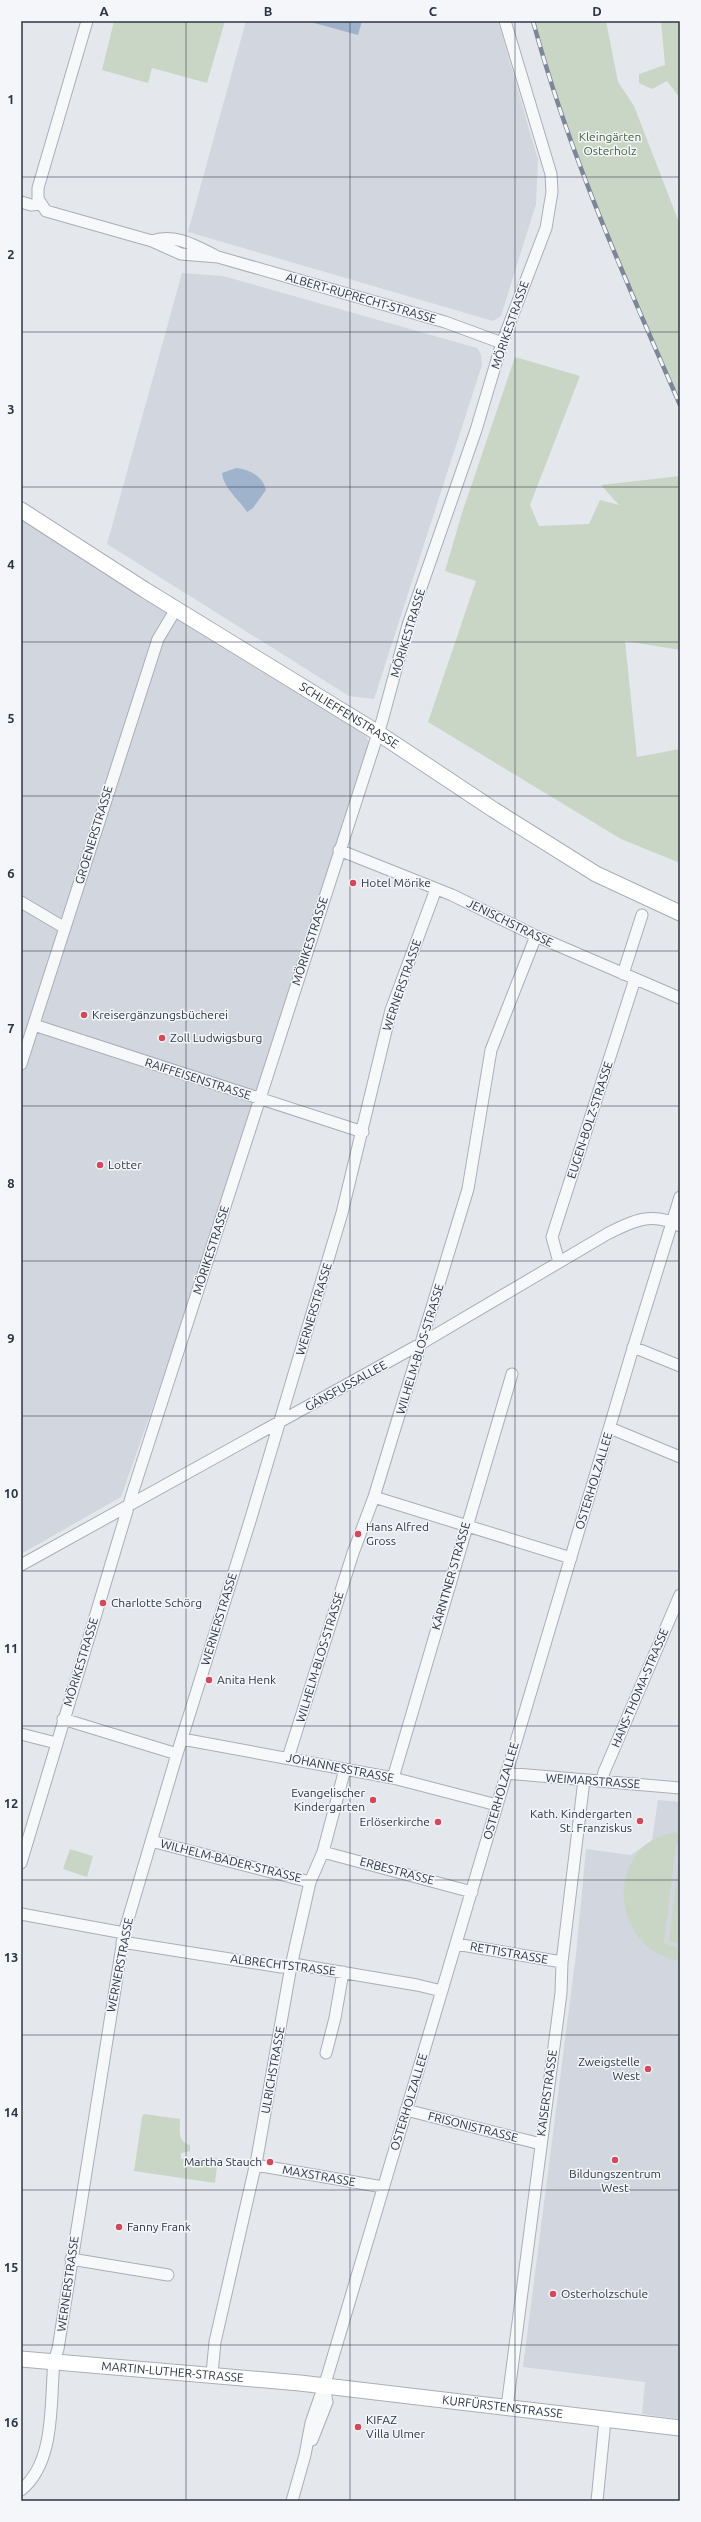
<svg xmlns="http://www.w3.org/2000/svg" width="701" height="2522" viewBox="0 0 701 2522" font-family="Ubuntu,sans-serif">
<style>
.built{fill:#d2d6de}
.green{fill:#c9d6c5}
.water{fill:#9fb4cc}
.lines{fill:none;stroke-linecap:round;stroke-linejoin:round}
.street-casing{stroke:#a9aeb7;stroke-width:13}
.secondary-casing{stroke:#a9aeb7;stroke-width:17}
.street{stroke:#f7f8fa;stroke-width:11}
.secondary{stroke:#fff;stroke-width:15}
.rail-casing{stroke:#7d8696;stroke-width:4.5}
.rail{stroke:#f4f6f9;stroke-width:3;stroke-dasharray:9;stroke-linecap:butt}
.grid{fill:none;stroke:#2b3445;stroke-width:1;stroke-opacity:0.55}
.poi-dot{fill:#d1495b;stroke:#f4f6f9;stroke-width:1.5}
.labels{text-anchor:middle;stroke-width:3;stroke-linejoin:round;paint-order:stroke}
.park-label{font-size:12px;fill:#3f6138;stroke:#f4f6f9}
.street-label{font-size:12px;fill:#2b3445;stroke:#f4f6f9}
.poi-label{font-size:12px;fill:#2b3445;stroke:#f4f6f9;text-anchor:start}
.neatline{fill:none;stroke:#2b3445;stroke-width:1.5}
.grid-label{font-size:13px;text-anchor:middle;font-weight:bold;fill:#2b3445}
</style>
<rect width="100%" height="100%" fill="#e4e7ec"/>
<path class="built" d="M 246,21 L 498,21 L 538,160 L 536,204 L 501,316 L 493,321 L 188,232 Z
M 182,273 L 223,276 L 477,348 L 481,355 L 482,365 L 374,699 L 349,696 L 107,544 Z
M 21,510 L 360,723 L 370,745 L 178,1335 L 121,1497 L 21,1554 Z
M 658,1800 L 680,1802 L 680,2419 L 642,2414 L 645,2382 L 523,2367 L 576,1954 L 586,1849 L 631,1855 L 652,1840 Z"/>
<path class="green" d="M 114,21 L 225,21 L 207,83 L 152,68 L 148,83 L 102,70 Z
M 533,21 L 606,21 L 618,82 L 634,106 L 680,225 L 680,405 C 625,278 569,155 533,21 Z
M 661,21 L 680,21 L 680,98 L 667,81 L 652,89 L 639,83 L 639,74 L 665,65 Z
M 515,357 L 580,376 L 530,505 L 539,526 L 589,524 L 600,500 L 619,505 L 601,485 L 680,476 L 680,650 L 625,641 L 637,757 L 680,749 L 680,863 L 621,839 L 428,722 L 476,581 L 445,571 L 462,513 Z
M 680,1832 L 680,1843 L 676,1845 L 664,1943 L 680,1948 L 680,1961 C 605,1948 605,1838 680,1832 Z
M 70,1849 L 93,1856 L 87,1877 L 63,1869 Z
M 680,1853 L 680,1944 L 669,1942 Z
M 144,2114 L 180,2119 C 180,2131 177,2141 190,2145 L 190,2151 L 181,2153 L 181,2159 L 218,2158 L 215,2183 L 134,2171 L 142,2117 Z"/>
<path class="water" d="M 307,21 L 362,21 L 358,35 Z
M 236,468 C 249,469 263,476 266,490 L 253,508 L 247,512 C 238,498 224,489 222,473 Z"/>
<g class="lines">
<g class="street-casing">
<path id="street" d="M 87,21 L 38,188 L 38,199 L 46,211 L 152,241 L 181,254 L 218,257 L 445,322 L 502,343
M 21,202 L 31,205 L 41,204
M 152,241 C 173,233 194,245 214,255
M 339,850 L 452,895 L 536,936 L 680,998
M 21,902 L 65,928
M 623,974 L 642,915
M 34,1025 L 363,1132
M 21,1064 L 158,639 L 176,609
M 559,1262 L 552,1237 L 635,979
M 633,1347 L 680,1366
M 610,1428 L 680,1457
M 374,1497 L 571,1558
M 21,1565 L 422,1343 L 607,1234 C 632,1221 652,1211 680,1226
M 63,1719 L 177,1754
M 21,1734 L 56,1743
M 182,1739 L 393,1778 L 497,1805
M 288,1758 L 353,1553 L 374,1497 L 468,1189 L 491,1050 L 536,936
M 506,1773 L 680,1788
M 393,1778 L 512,1374
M 602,1781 L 604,1772 L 680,1595
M 151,1841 L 310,1882
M 323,1852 L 472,1892
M 21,1863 L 133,1491 L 382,721 L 408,625 L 476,430 L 502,343 L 546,228 L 552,192 L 551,174 L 505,21
M 21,1914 L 124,1933
M 122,1942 L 281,1967 L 299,1965 L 417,1985 L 442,1991
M 456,1944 L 562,1962
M 326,2053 L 335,2018 L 343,1972
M 406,2110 L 541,2144
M 256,2165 L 383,2187
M 71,2259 L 168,2275
M 212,2374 L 215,2342 L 257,2158 L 291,1966 L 310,1882 L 323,1852 L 345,1769
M 507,2407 L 561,1993 L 562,1962 L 584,1780
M 312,2440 L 327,2402 L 324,2386
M 21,2490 C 56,2462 50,2401 54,2361 L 58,2349 L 124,1933 L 177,1754 L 250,1521 L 342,1213 L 391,1010 L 436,889
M 292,2501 L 305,2455 L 311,2423 L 327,2377 L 631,1355 L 680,1197
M 597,2501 L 605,2420"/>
</g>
<g class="secondary-casing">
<g id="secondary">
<path id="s1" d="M 21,510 L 145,590 L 378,733 L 494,810 L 596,874 L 680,913"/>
<path id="s2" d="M 21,2359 L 300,2383 L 680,2428"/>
</g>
</g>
<use href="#street" class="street"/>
<use href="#secondary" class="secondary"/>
<g class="rail-casing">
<path id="rail" d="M 533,21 C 569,155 625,278 680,405"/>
</g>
<use href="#rail" class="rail"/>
</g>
<path class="grid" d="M 186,21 L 186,2501M 350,21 L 350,2501M 515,21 L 515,2501M 21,177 L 680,177M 21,332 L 680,332M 21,487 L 680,487M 21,642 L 680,642M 21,796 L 680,796M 21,951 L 680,951M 21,1106 L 680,1106M 21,1261 L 680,1261M 21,1416 L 680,1416M 21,1571 L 680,1571M 21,1726 L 680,1726M 21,1880 L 680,1880M 21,2035 L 680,2035M 21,2190 L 680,2190M 21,2345 L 680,2345"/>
<g class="poi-dot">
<circle cx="353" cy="883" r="4"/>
<circle cx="84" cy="1015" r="4"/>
<circle cx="162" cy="1038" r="4"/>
<circle cx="100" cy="1165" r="4"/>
<circle cx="358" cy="1534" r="4"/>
<circle cx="103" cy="1603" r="4"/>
<circle cx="209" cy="1680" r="4"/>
<circle cx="373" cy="1800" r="4"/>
<circle cx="640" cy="1821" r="4"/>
<circle cx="438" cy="1822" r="4"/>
<circle cx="648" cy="2069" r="4"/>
<circle cx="615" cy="2160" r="4"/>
<circle cx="270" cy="2162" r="4"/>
<circle cx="119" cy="2227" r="4"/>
<circle cx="553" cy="2294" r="4"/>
<circle cx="358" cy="2427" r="4"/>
</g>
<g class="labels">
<g class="park-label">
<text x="610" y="141">Kleingärten<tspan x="610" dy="14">Osterholz</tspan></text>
</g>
<g class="street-label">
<text transform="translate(361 298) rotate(16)" y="4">ALBERT-RUPRECHT-STRASSE</text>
<text transform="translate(510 325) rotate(-71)" y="4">MÖRIKESTRASSE</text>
<text transform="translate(408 633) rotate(-73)" y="4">MÖRIKESTRASSE</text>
<text dy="4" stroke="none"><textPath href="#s1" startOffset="387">SCHLIEFFENSTRASSE</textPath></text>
<text transform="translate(94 835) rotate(-73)" y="4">GROENERSTRASSE</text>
<text transform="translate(510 923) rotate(26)" y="4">JENISCHSTRASSE</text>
<text transform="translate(310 941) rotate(-72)" y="4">MÖRIKESTRASSE</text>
<text transform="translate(402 985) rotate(-71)" y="4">WERNERSTRASSE</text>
<text transform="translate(198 1079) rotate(18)" y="4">RAIFFEISENSTRASSE</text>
<text transform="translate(590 1120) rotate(-72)" y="4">EUGEN-BOLZ-STRASSE</text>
<text transform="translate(211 1250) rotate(-72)" y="4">MÖRIKESTRASSE</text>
<text transform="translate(314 1309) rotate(-73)" y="4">WERNERSTRASSE</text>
<text transform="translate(420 1349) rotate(-73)" y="4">WILHELM-BLOS-STRASSE</text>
<text transform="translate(346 1386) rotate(-29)" y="4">GÄNSFUSSALLEE</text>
<text transform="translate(594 1481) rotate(-73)" y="4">OSTERHOLZALLEE</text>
<text transform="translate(451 1576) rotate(-74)" y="4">KÄRNTNER STRASSE</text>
<text transform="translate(219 1619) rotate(-73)" y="4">WERNERSTRASSE</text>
<text transform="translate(320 1657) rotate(-73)" y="4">WILHELM-BLOS-STRASSE</text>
<text transform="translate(81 1662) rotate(-73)" y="4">MÖRIKESTRASSE</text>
<text transform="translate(640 1688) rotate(-67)" y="4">HANS-THOMA-STRASSE</text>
<text transform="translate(340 1768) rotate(11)" y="4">JOHANNESSTRASSE</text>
<text transform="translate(593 1781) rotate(4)" y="4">WEIMARSTRASSE</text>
<text transform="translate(501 1791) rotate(-74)" y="4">OSTERHOLZALLEE</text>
<text transform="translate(231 1861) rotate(14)" y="4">WILHELM-BADER-STRASSE</text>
<text transform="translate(397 1871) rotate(15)" y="4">ERBESTRASSE</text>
<text transform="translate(509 1953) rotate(10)" y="4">RETTISTRASSE</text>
<text transform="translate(120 1965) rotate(-79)" y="4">WERNERSTRASSE</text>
<text transform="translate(283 1965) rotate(7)" y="4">ALBRECHTSTRASSE</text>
<text transform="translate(273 2070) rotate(-80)" y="4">ULRICHSTRASSE</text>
<text transform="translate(547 2093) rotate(-82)" y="4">KAISERSTRASSE</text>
<text transform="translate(409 2102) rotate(-73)" y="4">OSTERHOLZALLEE</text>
<text transform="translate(473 2127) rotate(14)" y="4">FRISONISTRASSE</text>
<text transform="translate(319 2176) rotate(10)" y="4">MAXSTRASSE</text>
<text transform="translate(68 2284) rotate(-82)" y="4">WERNERSTRASSE</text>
<text dy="4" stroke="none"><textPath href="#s2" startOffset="152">MARTIN-LUTHER-STRASSE</textPath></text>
<text dy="4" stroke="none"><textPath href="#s2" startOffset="484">KURFÜRSTENSTRASSE</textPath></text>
</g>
<g class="poi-label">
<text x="361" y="887">Hotel Mörike</text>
<text x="92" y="1019">Kreisergänzungsbücherei</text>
<text x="170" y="1042">Zoll Ludwigsburg</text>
<text x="108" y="1169">Lotter</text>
<text x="366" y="1531">Hans Alfred<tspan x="366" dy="14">Gross</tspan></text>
<text x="111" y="1607">Charlotte Schörg</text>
<text x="217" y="1684">Anita Henk</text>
<text x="365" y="1797" text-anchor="end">Evangelischer<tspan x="365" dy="14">Kindergarten</tspan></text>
<text x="632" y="1818" text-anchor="end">Kath. Kindergarten<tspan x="632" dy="14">St. Franziskus</tspan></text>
<text x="430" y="1826" text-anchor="end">Erlöserkirche</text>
<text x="640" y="2066" text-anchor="end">Zweigstelle<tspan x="640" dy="14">West</tspan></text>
<text x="262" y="2166" text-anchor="end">Martha Stauch</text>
<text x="615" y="2178" text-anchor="middle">Bildungszentrum<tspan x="615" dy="14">West</tspan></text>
<text x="127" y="2231">Fanny Frank</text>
<text x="561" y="2298">Osterholzschule</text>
<text x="366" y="2424">KIFAZ<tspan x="366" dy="14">Villa Ulmer</tspan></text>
</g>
</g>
<rect width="701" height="2522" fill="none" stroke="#f4f6f9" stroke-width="44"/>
<rect x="22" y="22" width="657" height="2478" class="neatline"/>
<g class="grid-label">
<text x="104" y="16">A</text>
<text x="268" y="16">B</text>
<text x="433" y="16">C</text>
<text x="597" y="16">D</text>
<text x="11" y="104">1</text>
<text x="11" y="259">2</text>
<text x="11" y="414">3</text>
<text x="11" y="569">4</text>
<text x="11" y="723">5</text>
<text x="11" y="878">6</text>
<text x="11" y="1033">7</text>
<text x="11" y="1188">8</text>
<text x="11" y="1343">9</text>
<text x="11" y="1498">10</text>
<text x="11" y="1653">11</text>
<text x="11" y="1808">12</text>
<text x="11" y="1962">13</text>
<text x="11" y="2117">14</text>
<text x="11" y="2272">15</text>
<text x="11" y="2427">16</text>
</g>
</svg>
